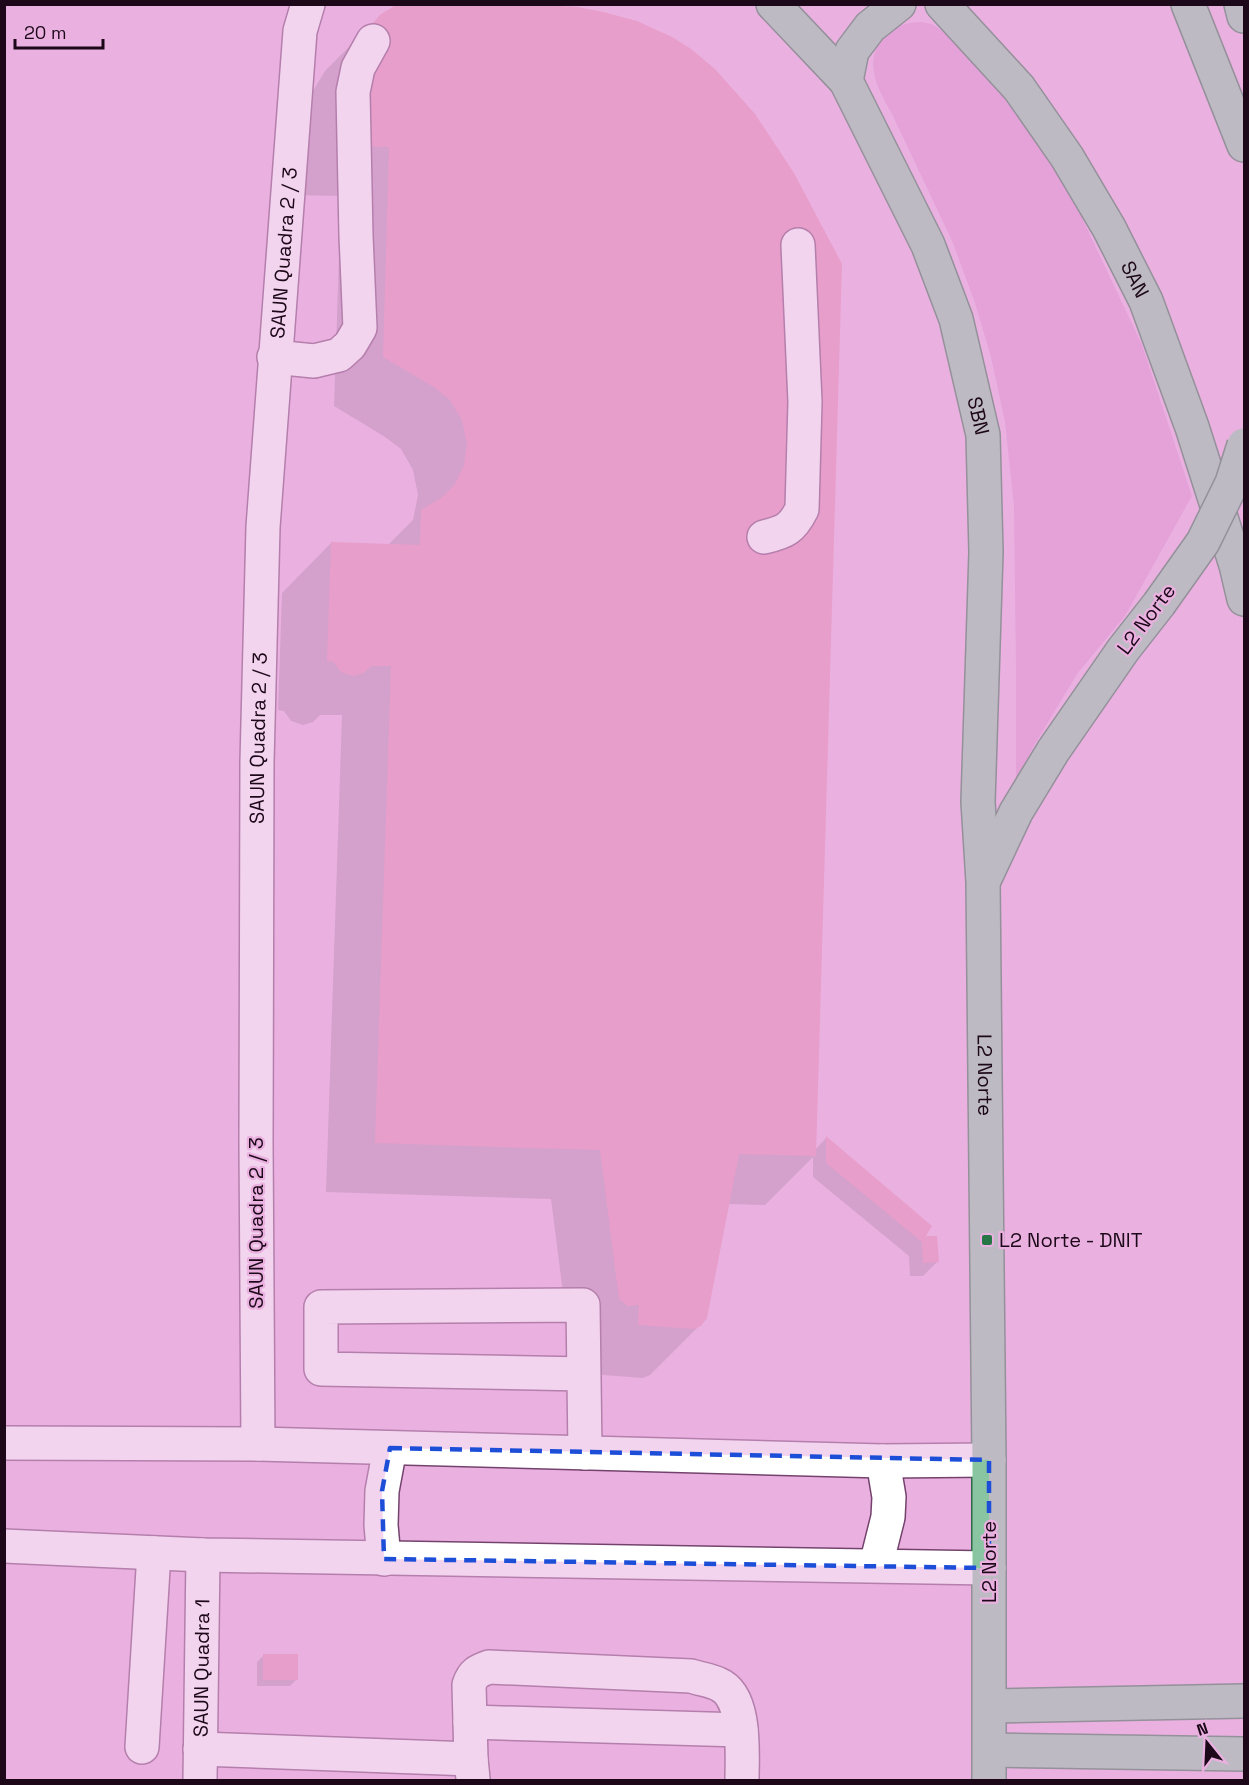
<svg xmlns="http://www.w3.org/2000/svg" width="1249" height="1785" viewBox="0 0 1249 1785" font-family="'Space Grotesk',sans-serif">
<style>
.green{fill:#dd90d1}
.shadow{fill:#0003}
.building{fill:#e687b0}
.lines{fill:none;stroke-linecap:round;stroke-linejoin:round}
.minor-casing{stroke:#74436d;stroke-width:36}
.major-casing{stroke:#2e6a47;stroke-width:36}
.minor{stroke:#fff;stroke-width:33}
.major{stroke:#88c5a0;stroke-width:33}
.major-bridge-casing{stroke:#2e6a47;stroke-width:36;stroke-linecap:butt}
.major-bridge{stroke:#88c5a0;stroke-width:33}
.marked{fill:none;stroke:#1d4ed8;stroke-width:4.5;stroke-dasharray:12 8;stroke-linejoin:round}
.poi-dot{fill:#287646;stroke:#eab1e0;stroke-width:2}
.labels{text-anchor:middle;stroke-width:4.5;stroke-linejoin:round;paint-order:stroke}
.street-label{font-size:20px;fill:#1c0819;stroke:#eab1e0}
.poi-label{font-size:20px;fill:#1c0819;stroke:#eab1e0;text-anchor:start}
</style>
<rect width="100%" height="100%" fill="#eab1e0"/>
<path class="green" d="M 921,22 L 932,24 L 964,46 L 981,65 L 1034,137 L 1074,201 L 1142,345 L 1192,496 L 1125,616 L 1077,674 L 1032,749 L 1016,785 L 1016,668 L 1014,507 L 1005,422 L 991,357 L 975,303 L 953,243 L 892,114 C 878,90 862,61 884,37 C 894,25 905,23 921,22 Z"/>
<path class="shadow" d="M 375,21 L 815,1150 L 826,1138 L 924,1238 L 937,1262 L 923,1276 L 910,1276 L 909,1256 L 813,1177 L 813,1157 L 765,1205 L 728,1204 L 700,1325 L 650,1375 L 643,1378 L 590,1374 L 570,1348 L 551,1199 L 326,1192 L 342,715 L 320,715 L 313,722 L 303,725 L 291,721 L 284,711 L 278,710 L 282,593 L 331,543 L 388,545 L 413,520 L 418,495 L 413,470 L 401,449 L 385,437 L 334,406 L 341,196 L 291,195 L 310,96 L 325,71 Z
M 264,1655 L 297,1679 L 290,1686 L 257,1686 L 257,1662 Z"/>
<path class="building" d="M 398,4 L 538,5 L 578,7 L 603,12 L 637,21 L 672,37 L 691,49 L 715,69 L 755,114 L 794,173 L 842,264 L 816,1156 L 739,1154 L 707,1318 L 701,1326 L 694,1329 L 638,1325 L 639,1305 L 628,1306 L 619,1299 L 600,1150 L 375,1143 L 391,666 L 371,666 L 364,673 L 353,676 L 341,672 L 334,662 L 327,661 L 331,542 L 420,545 L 421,510 L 441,498 L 455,484 L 464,465 L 467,445 L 462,420 L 450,400 L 434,387 L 383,357 L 389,147 L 340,146 L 369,27 L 381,14 Z
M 826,1136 L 932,1226 L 926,1236 L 937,1236 L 939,1262 L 923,1263 L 922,1242 L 826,1163 Z
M 263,1654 L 298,1654 L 298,1680 L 263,1680 Z"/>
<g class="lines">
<g class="minor-casing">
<g id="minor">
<path d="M 274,357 L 314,361 L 339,355 L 350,345 L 360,328 L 356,236 L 353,92 L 358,68 L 373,41"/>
<path d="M 764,537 C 785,532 792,529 802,509 L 805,402 L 798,245"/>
<path d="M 584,1374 L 321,1369 L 321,1307 L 583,1305 L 585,1453"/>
<path d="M 4,1443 L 258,1444 L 883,1461 L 989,1460"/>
<path id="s1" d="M 258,1444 L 256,1143 L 257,762 L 263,527 L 300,31 L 308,4"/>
<path d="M 4,1546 L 203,1555 L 989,1568"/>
<path d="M 384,1559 L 381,1525 L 382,1491 L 390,1448"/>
<path d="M 876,1565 L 888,1517 L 889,1497 L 883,1461"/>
<path d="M 470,1722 L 741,1730"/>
<path d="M 142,1747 L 154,1553"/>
<path d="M 200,1749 L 471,1759 L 473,1779"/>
<path d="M 471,1759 L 469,1685 C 473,1673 478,1671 489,1667 L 691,1676 C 700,1679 710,1680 718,1684 C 747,1696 742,1754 742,1780"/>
<path id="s2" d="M 200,1780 L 203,1555"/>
</g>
</g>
<g class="major-casing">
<g id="major">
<path id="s3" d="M 773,4 L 846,81 L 928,245 L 956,319 L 983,435 L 986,552 L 978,802 L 983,882 L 989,1460 L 989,1780"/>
<path id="s4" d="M 942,4 L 1019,88 L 1067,157 L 1109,228 L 1146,301 L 1192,427 L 1236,565 L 1244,599"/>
<path d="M 1188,4 L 1244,145"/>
<path d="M 1241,4 L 1244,16"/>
<path d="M 846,81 L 852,51 L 870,27 L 899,4"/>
<path d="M 985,878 L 1016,812 L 1053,751 L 1123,650 L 1159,604"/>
<path d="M 990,1706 L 1244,1701"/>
<path d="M 990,1750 L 1244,1754"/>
</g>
</g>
<use href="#minor" class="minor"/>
<use href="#major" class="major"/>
<g class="major-bridge-casing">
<path id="major-bridge" d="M 1159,604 L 1203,542 L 1232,483 L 1244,445"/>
</g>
<use href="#major-bridge" class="major-bridge"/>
</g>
<path d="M0 0H1249V1785H0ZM 390,1448 L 989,1460 L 989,1568 L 384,1559 L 382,1491 Z" fill="#eab1e0" fill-opacity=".55" fill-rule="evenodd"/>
<path class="marked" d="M 390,1448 L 989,1460 L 989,1568 L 384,1559 L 382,1491 Z"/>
<rect class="poi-dot" x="981" y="1234" width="12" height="12" rx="3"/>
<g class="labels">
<g class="street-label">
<text dy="7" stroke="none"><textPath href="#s1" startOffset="1192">SAUN Quadra 2 / 3</textPath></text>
<text dy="7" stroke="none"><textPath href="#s4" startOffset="338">SAN</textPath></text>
<text dy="7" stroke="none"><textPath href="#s3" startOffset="468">SBN</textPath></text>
<text transform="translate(1146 619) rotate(-53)" y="7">L2 Norte</text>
<text dy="7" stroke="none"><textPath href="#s1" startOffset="706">SAUN Quadra 2 / 3</textPath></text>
<text dy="7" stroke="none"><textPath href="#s3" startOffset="1128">L2 Norte</textPath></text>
<text transform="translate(256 1223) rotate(-90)" y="7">SAUN Quadra 2 / 3</text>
<text transform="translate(989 1562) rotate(-90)" y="7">L2 Norte</text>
<text dy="7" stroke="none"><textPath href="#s2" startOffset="112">SAUN Quadra 1</textPath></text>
</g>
<g class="poi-label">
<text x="999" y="1247">L2 Norte - DNIT</text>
</g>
</g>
<rect width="1249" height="1785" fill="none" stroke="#1c0819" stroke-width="12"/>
<g transform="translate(1207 1743) rotate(342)" stroke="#eab1e0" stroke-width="4.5" paint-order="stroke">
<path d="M0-4.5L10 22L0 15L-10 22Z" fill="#1c0819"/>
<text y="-9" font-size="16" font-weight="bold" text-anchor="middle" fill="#1c0819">N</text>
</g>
<path d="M15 39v9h88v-9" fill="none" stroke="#1c0819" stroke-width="3"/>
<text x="24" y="39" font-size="18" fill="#1c0819" stroke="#eab1e0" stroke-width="4.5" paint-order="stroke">20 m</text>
</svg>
